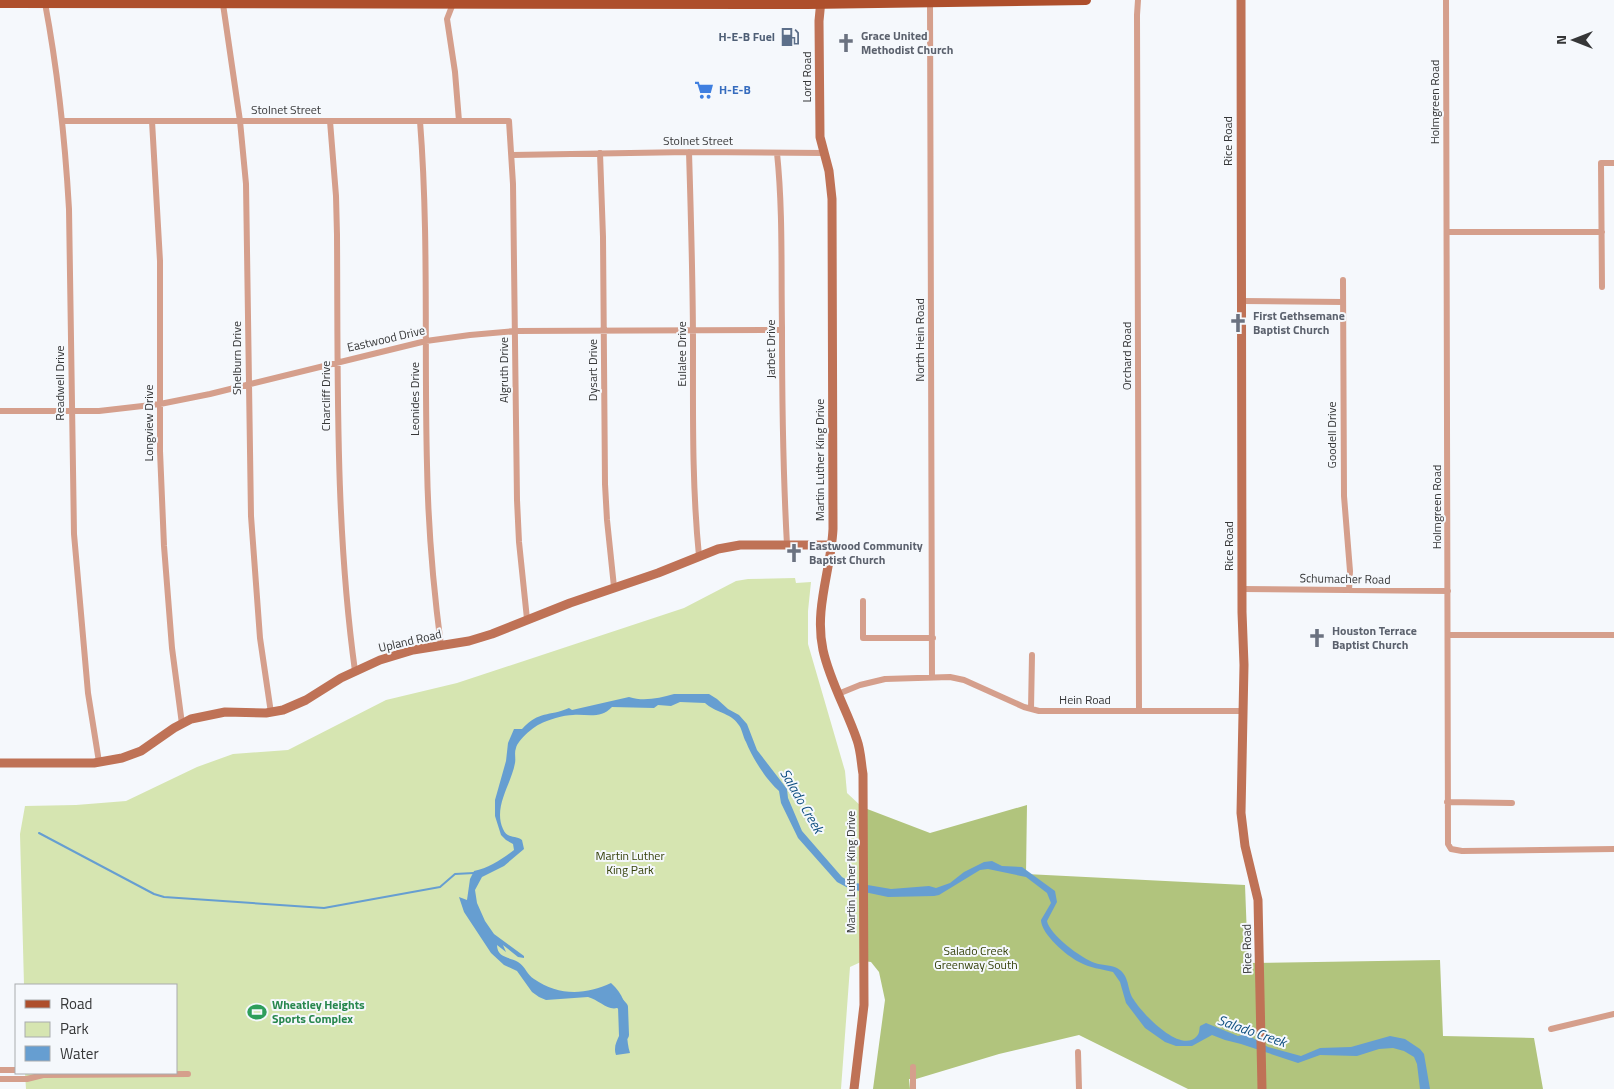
<svg xmlns="http://www.w3.org/2000/svg" width="1614" height="1089" viewBox="0 0 1614 1089" font-family="'Titillium Web',sans-serif">
<style>
.green{fill:#d6e5b1}
.forest{fill:#b1c47d}
.water{fill:#669ed1}
.lines{fill:none;stroke-linecap:round;stroke-linejoin:round}
.stream{stroke:#669ed1;stroke-width:2}
.river{stroke:#669ed1;stroke-width:10}
.street{stroke:#d59f8c;stroke-width:6}
.secondary{stroke:#bf7256;stroke-width:9}
.primary{stroke:#ae4f2c;stroke-width:10}
.labels{text-anchor:middle;stroke-width:4;stroke-linejoin:round;paint-order:stroke}
.worship-label{font-size:12px;font-weight:bold;fill:#5b616d;stroke:#f5f8fc;text-anchor:start}
.service-label{font-size:12px;font-weight:bold;fill:#4e5e75;stroke:#f5f8fc;text-anchor:end}
.street-label{font-size:12px;fill:#363738;stroke:#f5f8fc}
.shop-label{font-size:12px;font-weight:bold;fill:#366cbe;stroke:#f5f8fc;text-anchor:start}
.park-label{font-size:12px;fill:#344009;stroke:#f5f8fc}
.leisure-label{font-size:12px;font-weight:bold;fill:#27864d;stroke:#f5f8fc;text-anchor:start}
.water-label{font-size:14px;font-style:italic;fill:#0f4f80;stroke:#f5f8fc}
</style>
<rect width="100%" height="100%" fill="#f5f8fc"/>
<path class="green" d="M 795,578 L 796,583 L 811,582 L 808,611 L 808,644 L 845,771 L 847,793 L 862,807 L 863,961 L 850,967 L 841,1089 L 26,1089 L 25,1073 L 176,1073 L 176,985 L 24,985 L 20,834 L 25,806 L 76,805 L 126,801 L 197,767 L 233,754 L 288,750 L 386,700 L 457,683 L 684,608 L 736,581 L 748,579 Z"/>
<path class="forest" d="M 1027,805 L 1026,874 L 1245,885 L 1248,963 L 1440,960 L 1443,1036 L 1534,1038 L 1543,1089 L 1188,1089 L 1079,1035 L 999,1054 L 916,1079 L 909,1079 L 910,1089 L 873,1089 L 885,1000 L 879,972 L 871,962 L 863,961 L 862,807 L 930,833 Z"/>
<path class="water" d="M 674,694 L 709,694 L 717,699 L 728,709 L 739,715 L 747,724 L 757,750 L 787,789 L 788,798 L 802,831 L 842,877 L 850,882 L 891,889 L 929,886 L 936,888 L 950,883 L 964,872 L 984,862 L 992,861 L 1002,866 L 1022,867 L 1055,891 L 1057,902 L 1047,921 C 1049,934 1082,959 1095,963 C 1104,966 1112,964 1120,970 C 1130,978 1127,991 1134,1000 C 1142,1013 1181,1055 1197,1036 C 1200,1033 1199,1029 1200,1026 L 1206,1023 L 1238,1036 L 1246,1034 L 1268,1047 L 1301,1056 L 1320,1048 L 1351,1047 L 1390,1036 L 1405,1039 L 1420,1049 L 1424,1054 L 1430,1089 L 1420,1089 L 1417,1064 L 1414,1057 L 1404,1051 L 1393,1048 L 1379,1049 L 1357,1056 L 1320,1055 L 1298,1063 L 1241,1044 L 1225,1040 L 1212,1035 L 1192,1046 L 1176,1046 L 1165,1042 L 1145,1028 L 1126,1003 L 1120,982 L 1113,972 C 1101,969 1090,968 1079,962 C 1067,956 1041,934 1041,920 L 1051,903 L 1047,893 L 1026,877 L 988,869 L 980,870 L 939,895 L 934,896 L 888,897 L 850,889 L 837,882 L 798,838 L 781,803 L 779,791 C 765,778 753,759 746,742 C 743,737 742,728 738,724 C 731,713 714,712 705,703 L 680,702 L 671,706 L 658,705 L 654,708 L 612,707 C 601,719 588,714 573,715 C 564,715 547,720 540,724 C 532,728 518,740 516,748 C 514,753 516,758 515,763 C 511,785 493,807 503,829 C 507,839 515,835 522,840 L 524,849 L 504,866 L 482,877 L 475,890 L 477,903 L 485,921 L 494,934 L 524,956 L 524,958 L 518,957 L 503,945 L 506,952 L 497,945 C 497,958 510,957 518,962 C 526,967 527,975 534,979 C 558,996 586,995 611,983 C 635,1004 622,1027 630,1053 L 616,1055 C 610,1039 633,1027 621,1006 C 610,1014 600,1000 588,997 L 546,1000 L 539,997 L 532,992 L 517,971 L 504,965 L 491,953 L 464,912 L 459,897 L 467,900 L 470,879 L 474,871 C 489,868 502,859 514,850 L 513,844 L 506,840 L 501,835 L 495,816 L 495,800 L 506,761 L 508,743 L 514,729 L 522,729 C 540,710 548,717 569,708 L 572,710 L 629,697 C 644,702 659,698 674,694 Z"/>
<g class="lines">
<path class="stream" d="M 39,833 L 154,894 L 164,897 L 324,908 L 440,887 L 455,874 L 474,873"/>
<path class="river" d="M 616,999 L 623,1007 L 624,1035"/>
<path class="street" d="M 1138,0 L 1137,15 L 1139,711
M 1446,0 L 1448,844 L 1451,849 L 1462,851 L 1614,849
M 454,1 L 447,19 L 455,72 L 459,121
M 930,2 L 932,677
M 45,3 C 58,72 65,140 69,209 L 74,534 L 88,693 L 99,762
M 223,4 L 240,121 L 246,184 L 251,516 L 260,638 L 271,713
M 62,121 L 509,121 L 513,184 L 517,500 L 519,542 L 527,619
M 152,121 L 160,261 L 160,451 L 164,546 L 172,648 L 182,724
M 330,121 L 336,196 L 337,235 C 338,381 335,526 355,671
M 420,121 C 429,235 424,350 427,465 C 428,525 433,585 441,646
M 689,152 C 691,217 693,282 693,347 C 693,416 692,486 699,556
M 600,153 L 603,237 L 605,484 L 607,520 L 614,587
M 777,153 C 783,211 781,269 782,328 C 782,400 783,472 787,545
M 512,155 L 689,152 L 824,153
M 1447,232 L 1602,232
M 1343,280 L 1344,496 L 1350,571 L 1349,590
M 1602,287 L 1601,163 L 1614,163
M 1242,301 L 1343,302
M 0,411 L 99,411 L 160,404 L 210,394 L 426,341 L 470,335 L 515,331 L 782,330
M 1242,589 L 1448,591
M 863,601 L 863,638 L 933,638
M 1448,635 L 1614,635
M 838,694 L 860,685 L 885,679 L 950,677 L 964,680 L 1024,707 L 1039,711 L 1243,711
M 1031,709 L 1032,655
M 1447,802 L 1512,803
M 1551,1029 L 1614,1014
M 1078,1052 L 1079,1089
M 913,1067 L 913,1089
M 0,1070 L 16,1070
M 0,1079 L 27,1079 L 43,1075 L 188,1074"/>
<path class="secondary" d="M 821,0 L 819,21 L 820,137 L 829,171 L 832,199 L 833,529 C 831,570 814,609 823,650 C 830,682 847,710 857,740 C 861,751 861,763 863,774 L 864,1005 L 854,1089
M 1241,0 L 1242,612 L 1244,665 L 1241,813 L 1245,846 L 1258,900 L 1262,1089
M 0,763 L 94,763 L 122,758 L 141,751 L 174,728 L 191,719 L 225,712 L 266,713 L 283,710 L 306,700 L 341,678 L 380,660 L 413,650 L 469,641 L 492,634 L 570,603 L 658,573 L 718,549 L 740,545 L 832,545"/>
<path class="primary" d="M 0,3 L 808,4 L 1086,0"/>
</g>
<defs>
<g id="fuel-bare" transform="scale(1.5)"><path d="M-5.5-6h7V0h2V4h1.3V-2.5L3-4.5l.8-.8L6-3V5H2.5V1h-1V6h-7ZM-4.2-4.7v3.2H.2V-4.7Z" fill="#5c6f8a" stroke="#f5f8fc" stroke-width="2.5" paint-order="stroke"/></g>
<g id="church-bare" transform="scale(1.5)"><path d="M-1.2-6h2.4v3.5h3.3v2.4h-3.3V6h-2.4V-.1h-3.3v-2.4h3.3Z" fill="#6b7280" stroke="#f5f8fc" stroke-width="2.5" paint-order="stroke"/></g>
<g id="supermarket-bare" transform="scale(1.5)"><path d="M-6-5.5h2.5l.6 2H6L4.5 2H-2.5L-4.4-4H-6ZM-1.5 3.2a1.3 1.3 0 1 0 .1 0ZM3 3.2a1.3 1.3 0 1 0 .1 0Z" fill="#3f7fe0" stroke="#f5f8fc" stroke-width="2.5" paint-order="stroke"/></g>
<g id="stadium-bare" transform="scale(1.5)"><path d="M0-5a6.5 5 0 1 0 0 10a6.5 5 0 1 0 0-10ZM-3.5-1.8h7v3.6h-7Z" fill="#2e9e5b" stroke="#f5f8fc" stroke-width="2.5" paint-order="stroke"/></g>
</defs>
<g fill-rule="evenodd">
<use href="#fuel-bare" x="790" y="37"/>
<use href="#church-bare" x="846" y="43"/>
<use href="#supermarket-bare" x="704" y="90"/>
<use href="#church-bare" x="1238" y="323"/>
<use href="#church-bare" x="794" y="553"/>
<use href="#church-bare" x="1317" y="638"/>
<use href="#stadium-bare" x="257" y="1012"/>
</g>
<g class="labels">
<g class="worship-label">
<text x="861" y="40">Grace United<tspan x="861" dy="14">Methodist Church</tspan></text>
<text x="1253" y="320">First Gethsemane<tspan x="1253" dy="14">Baptist Church</tspan></text>
<text x="809" y="550">Eastwood Community<tspan x="809" dy="14">Baptist Church</tspan></text>
<text x="1332" y="635">Houston Terrace<tspan x="1332" dy="14">Baptist Church</tspan></text>
</g>
<g class="service-label">
<text x="775" y="41">H-E-B Fuel</text>
</g>
<g class="street-label">
<text transform="translate(807 77) rotate(-90)" y="4">Lord Road</text>
<text transform="translate(1435 102) rotate(-90)" y="4">Holmgreen Road</text>
<text x="286" y="114">Stolnet Street</text>
<text x="698" y="145">Stolnet Street</text>
<text transform="translate(1228 141) rotate(-90)" y="4">Rice Road</text>
<text transform="translate(386 339) rotate(-13)" y="4">Eastwood Drive</text>
<text transform="translate(920 340) rotate(-90)" y="4">North Hein Road</text>
<text transform="translate(771 349) rotate(-90)" y="4">Jarbet Drive</text>
<text transform="translate(682 354) rotate(-90)" y="4">Eulalee Drive</text>
<text transform="translate(1127 356) rotate(-90)" y="4">Orchard Road</text>
<text transform="translate(237 358) rotate(-90)" y="4">Shelburn Drive</text>
<text transform="translate(504 370) rotate(-90)" y="4">Algruth Drive</text>
<text transform="translate(593 370) rotate(-90)" y="4">Dysart Drive</text>
<text transform="translate(60 383) rotate(-90)" y="4">Readwell Drive</text>
<text transform="translate(326 396) rotate(-90)" y="4">Charcliff Drive</text>
<text transform="translate(415 399) rotate(-90)" y="4">Leonides Drive</text>
<text transform="translate(149 423) rotate(-90)" y="4">Longview Drive</text>
<text transform="translate(1332 435) rotate(-90)" y="4">Goodell Drive</text>
<text transform="translate(820 460) rotate(-90)" y="4">Martin Luther King Drive</text>
<text transform="translate(1437 507) rotate(-90)" y="4">Holmgreen Road</text>
<text transform="translate(1229 546) rotate(-90)" y="4">Rice Road</text>
<text transform="translate(1345 579) rotate(1)" y="4">Schumacher Road</text>
<text transform="translate(410 641) rotate(-13)" y="4">Upland Road</text>
<text x="1085" y="704">Hein Road</text>
<text transform="translate(851 872) rotate(-90)" y="4">Martin Luther King Drive</text>
<text transform="translate(1247 949) rotate(-91)" y="4">Rice Road</text>
</g>
<g class="shop-label">
<text x="719" y="94">H-E-B</text>
</g>
<g class="park-label">
<text x="630" y="860">Martin Luther<tspan x="630" dy="14">King Park</tspan></text>
<text x="976" y="955">Salado Creek<tspan x="976" dy="14">Greenway South</tspan></text>
</g>
<g class="leisure-label">
<text x="272" y="1009">Wheatley Heights<tspan x="272" dy="14">Sports Complex</tspan></text>
</g>
<g class="water-label">
<text transform="translate(802 801) rotate(60)" y="5">Salado Creek</text>
<text transform="translate(1252 1031) rotate(19)" y="5">Salado Creek</text>
</g>
</g>
<rect x="15" y="984" width="162" height="90" fill="#f5f8fc" stroke="#a9abae"/>
<rect x="25" y="1000" width="25" height="8" fill="#ae4f2c" stroke="#a9abae"/>
<text x="60" y="1009" font-size="15" fill="#363738">Road</text>
<rect x="25" y="1022" width="25" height="15" fill="#d6e5b1" stroke="#a9abae"/>
<text x="60" y="1034" font-size="15" fill="#363738">Park</text>
<rect x="25" y="1046" width="25" height="15" fill="#669ed1" stroke="#a9abae"/>
<text x="60" y="1059" font-size="15" fill="#363738">Water</text>
<g transform="translate(1574 40) rotate(270)" stroke="#f5f8fc" stroke-width="4" paint-order="stroke">
<path d="M0-4L9 19L0 12L-9 19Z" fill="#363738"/>
<text y="-8" font-size="14" font-weight="bold" text-anchor="middle" fill="#363738">N</text>
</g>
</svg>
